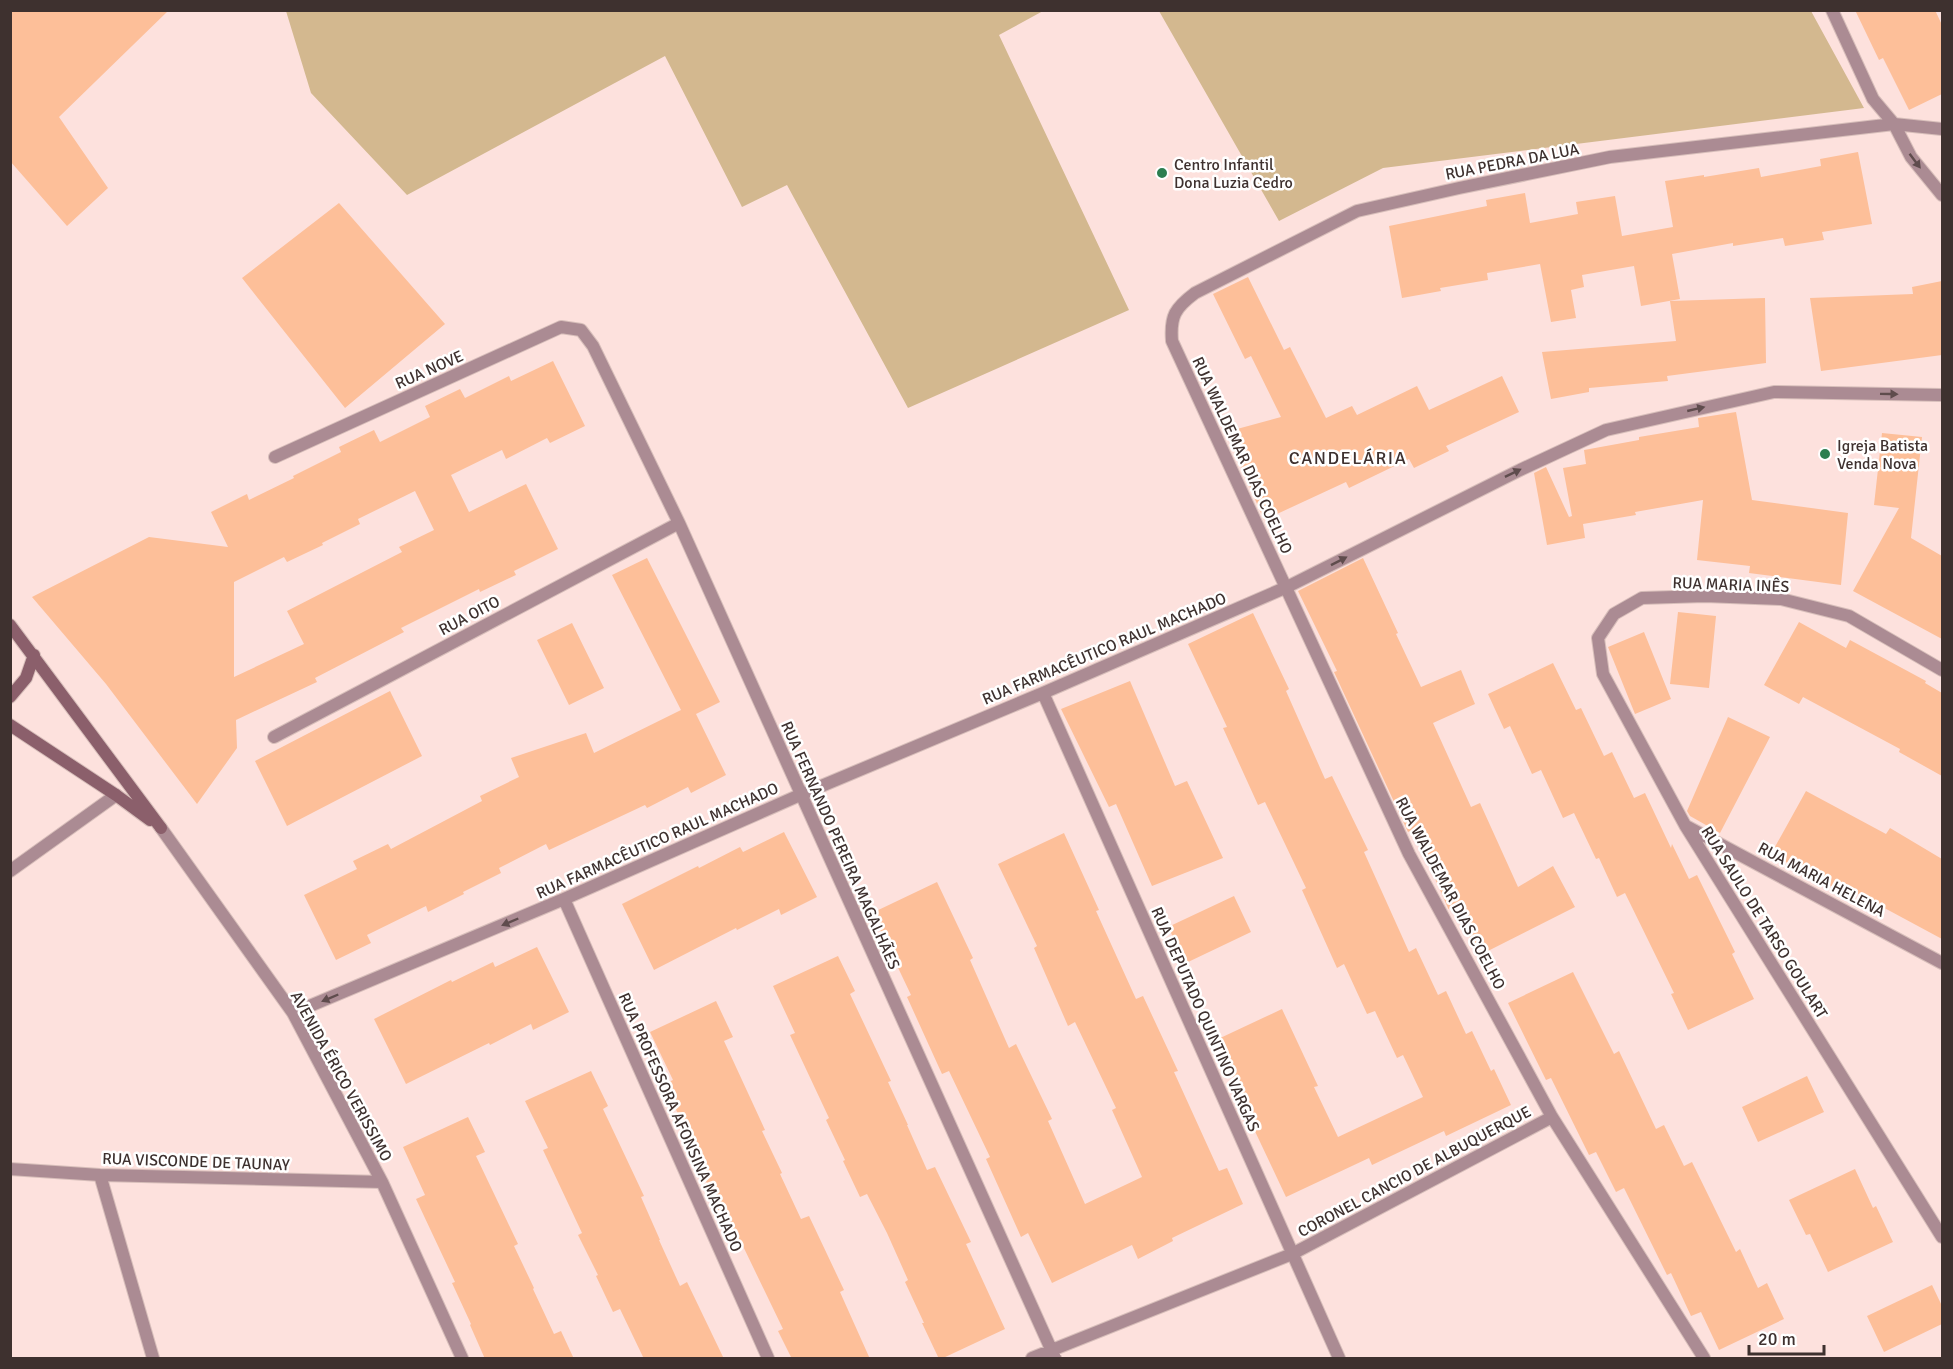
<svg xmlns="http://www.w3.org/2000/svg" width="1953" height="1369" viewBox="0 0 1953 1369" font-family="Signika,sans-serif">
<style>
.green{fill:#d3b88f}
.building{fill:#fdbf99;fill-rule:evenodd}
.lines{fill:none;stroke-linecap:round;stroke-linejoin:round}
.street-casing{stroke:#d7beba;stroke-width:14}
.secondary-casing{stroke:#d7beba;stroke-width:14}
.street{stroke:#ab8b93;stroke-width:12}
.secondary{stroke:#8b5f6b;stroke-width:12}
.oneway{fill:#5f4c4d}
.poi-dot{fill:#2c7e50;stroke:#fff;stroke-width:2}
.labels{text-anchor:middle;stroke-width:5;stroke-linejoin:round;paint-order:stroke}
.street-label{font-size:16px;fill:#3e312f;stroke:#fff}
.poi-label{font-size:16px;fill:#3e312f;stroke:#fff;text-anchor:start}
.neighbourhood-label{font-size:18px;letter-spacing:1.5px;fill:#3e312f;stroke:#fff}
</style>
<rect width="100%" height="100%" fill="#fde1dd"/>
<path class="green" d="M 286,11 L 1043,11 L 999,35 L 1129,310 L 908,408 L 787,185 L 742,207 L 665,56 L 407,195 L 311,93 Z
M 1159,11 L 1811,11 L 1864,108 L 1383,168 L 1279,221 Z"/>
<path class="building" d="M 10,10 L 169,10 L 59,117 L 108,188 L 67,226 L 10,161 Z
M 1855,10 L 1935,10 L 1942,25 L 1942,94 L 1909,110 L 1883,58 L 1879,60 Z
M 1858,152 L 1872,224 L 1822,232 L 1824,240 L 1785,246 L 1783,238 L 1733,246 L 1733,243 L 1672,254 L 1680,299 L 1641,306 L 1634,266 L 1582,275 L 1584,287 L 1571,290 L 1576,318 L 1551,322 L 1540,264 L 1487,273 L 1488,280 L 1440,288 L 1441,291 L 1402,298 L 1389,226 L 1487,206 L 1486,200 L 1525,193 L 1530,223 L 1578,214 L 1576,202 L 1615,196 L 1622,236 L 1673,227 L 1665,181 L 1704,175 L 1704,177 L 1759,168 L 1761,177 L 1821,166 L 1820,159 Z
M 339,203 L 445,324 L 345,408 L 242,278 Z
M 1248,277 L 1284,350 L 1290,347 L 1326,418 L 1352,406 L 1357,415 L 1417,386 L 1429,410 L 1502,376 L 1519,412 L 1446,446 L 1449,451 L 1414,468 L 1409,459 L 1349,488 L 1346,482 L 1264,520 L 1226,432 L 1281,417 L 1251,356 L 1245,359 L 1213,294 Z
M 1942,281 L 1942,355 L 1821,371 L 1810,298 L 1913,294 L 1912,287 Z
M 1765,298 L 1766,363 L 1667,376 L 1668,381 L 1589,388 L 1589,392 L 1551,399 L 1542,352 L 1676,341 L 1670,301 Z
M 553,361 L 585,426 L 550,443 L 547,438 L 506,459 L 502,450 L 451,475 L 469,512 L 526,484 L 558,549 L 514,571 L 516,575 L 480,592 L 479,589 L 401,628 L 404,632 L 315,678 L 317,682 L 236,720 L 237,748 L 197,804 L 106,684 L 32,597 L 149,537 L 228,547 L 211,512 L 247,494 L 249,500 L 294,478 L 293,476 L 341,452 L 339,447 L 374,430 L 380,442 L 430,417 L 425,406 L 460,389 L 465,398 L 509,376 L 511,381 ZM 415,491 L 434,530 L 399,547 L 402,552 L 287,611 L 304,644 L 234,677 L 234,582 L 284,557 L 287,562 L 323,545 L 322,543 L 360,524 L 358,519 Z
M 1736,412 L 1752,500 L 1848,513 L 1841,585 L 1749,573 L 1750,566 L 1697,560 L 1703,500 L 1635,512 L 1636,515 L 1583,524 L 1585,538 L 1547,545 L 1534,473 L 1546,467 L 1569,517 L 1572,516 L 1563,468 L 1586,464 L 1584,450 L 1639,440 L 1639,437 L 1699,427 L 1698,418 Z
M 1882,433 L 1922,437 L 1911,538 L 1942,556 L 1942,639 L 1853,591 L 1899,508 L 1874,505 Z
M 647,558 L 720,702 L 696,714 L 726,775 L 691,793 L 688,787 L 647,808 L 645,805 L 549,850 L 546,844 L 499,868 L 501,873 L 463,892 L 464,894 L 428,912 L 426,906 L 367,935 L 371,943 L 336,960 L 304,895 L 357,869 L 353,861 L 388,844 L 391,849 L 482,801 L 480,796 L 519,777 L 511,758 L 586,733 L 594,753 L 681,710 L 612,575 Z
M 1363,558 L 1398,633 L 1396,634 L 1421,687 L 1461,670 L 1475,704 L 1433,723 L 1471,807 L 1480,803 L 1518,887 L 1553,866 L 1575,907 L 1478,956 L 1455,906 L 1448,909 L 1448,908 L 1413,829 L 1408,832 L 1334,672 L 1337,671 L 1298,591 Z
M 1678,612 L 1716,616 L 1709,688 L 1670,684 Z
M 1253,613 L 1289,689 L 1286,691 L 1325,779 L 1332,776 L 1368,850 L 1364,852 L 1409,952 L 1416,948 L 1438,995 L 1446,991 L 1466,1034 L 1472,1031 L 1491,1071 L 1494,1069 L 1511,1105 L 1446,1136 L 1444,1131 L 1372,1165 L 1369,1158 L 1286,1197 L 1252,1125 L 1255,1123 L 1216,1040 L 1282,1009 L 1318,1086 L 1314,1087 L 1338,1137 L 1423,1097 L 1403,1055 L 1397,1058 L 1375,1011 L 1367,1014 L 1344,964 L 1337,968 L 1302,890 L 1306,888 L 1265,802 L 1258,805 L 1223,728 L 1227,727 L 1188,644 Z
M 1799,622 L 1846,648 L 1850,640 L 1926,681 L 1925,683 L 1942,693 L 1942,776 L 1899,752 L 1900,749 L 1803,697 L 1799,704 L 1764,685 Z
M 572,623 L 604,688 L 569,705 L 537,640 Z
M 1644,632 L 1671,699 L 1635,714 L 1608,647 Z
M 1553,663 L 1576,710 L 1581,708 L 1604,756 L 1612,752 L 1634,798 L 1645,793 L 1671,848 L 1672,844 L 1689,879 L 1697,875 L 1735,952 L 1732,954 L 1754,999 L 1688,1030 L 1671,994 L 1674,993 L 1625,893 L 1617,897 L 1599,858 L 1596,859 L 1574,813 L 1563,818 L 1541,770 L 1532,774 L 1510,726 L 1504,729 L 1488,694 Z
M 1130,681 L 1175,786 L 1187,781 L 1223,858 L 1152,886 L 1116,804 L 1109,807 L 1061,709 Z
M 390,691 L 422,756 L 287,826 L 255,761 Z
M 1728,717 L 1770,737 L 1720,833 L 1690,816 L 1687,811 Z
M 1806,791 L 1886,834 L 1890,828 L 1942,859 L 1942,939 L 1851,890 L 1848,895 L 1771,854 Z
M 784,832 L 817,897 L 781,915 L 779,909 L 737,930 L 736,928 L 654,970 L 622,904 L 698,866 L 699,868 L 740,847 L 743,852 Z
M 1064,833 L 1099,910 L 1096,911 L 1136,999 L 1143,996 L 1178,1071 L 1174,1072 L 1219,1171 L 1227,1168 L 1243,1204 L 1172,1238 L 1173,1241 L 1138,1259 L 1132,1245 L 1052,1283 L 1028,1233 L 1021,1237 L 986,1159 L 990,1157 L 949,1071 L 942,1074 L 907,997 L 911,995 L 872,913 L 937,882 L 973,958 L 970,960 L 1009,1048 L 1016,1044 L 1052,1119 L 1048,1121 L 1085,1204 L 1142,1177 L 1112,1110 L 1116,1108 L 1075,1022 L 1068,1026 L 1034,948 L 1037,946 L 998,864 Z
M 1234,896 L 1251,932 L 1186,963 L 1168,927 Z
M 537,947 L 569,1012 L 533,1030 L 531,1024 L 490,1045 L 489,1043 L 406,1084 L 374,1019 L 451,980 L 452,982 L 493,962 L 495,967 Z
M 838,956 L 855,991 L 850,994 L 891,1081 L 888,1082 L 908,1125 L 907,1125 L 927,1170 L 935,1167 L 971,1242 L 966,1244 L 1005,1329 L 941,1359 L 939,1359 L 922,1323 L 924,1323 L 905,1282 L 908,1280 L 887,1233 L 867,1194 L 860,1197 L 843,1161 L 845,1160 L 826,1120 L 829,1118 L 790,1035 L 795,1033 L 773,986 Z
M 1573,972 L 1614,1054 L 1619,1051 L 1656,1129 L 1664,1125 L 1684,1166 L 1692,1162 L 1736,1252 L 1740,1249 L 1758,1288 L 1767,1283 L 1784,1319 L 1719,1350 L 1701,1312 L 1691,1316 L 1671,1273 L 1667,1275 L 1624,1188 L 1616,1192 L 1596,1152 L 1589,1155 L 1551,1078 L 1546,1080 L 1508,1003 Z
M 716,1001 L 733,1037 L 724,1041 L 765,1130 L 762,1131 L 782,1173 L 780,1174 L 801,1219 L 809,1216 L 844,1290 L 840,1292 L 870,1359 L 792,1359 L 778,1331 L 783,1329 L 741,1242 L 734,1246 L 717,1210 L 719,1209 L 700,1168 L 703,1167 L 664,1084 L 673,1080 L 650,1032 Z
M 591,1071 L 608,1106 L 603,1109 L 644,1196 L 641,1197 L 660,1240 L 659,1240 L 680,1286 L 687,1282 L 724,1359 L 644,1359 L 620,1309 L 613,1312 L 596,1276 L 598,1275 L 578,1235 L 582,1233 L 543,1150 L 548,1148 L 525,1101 Z
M 1807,1076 L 1824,1112 L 1758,1142 L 1742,1107 Z
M 468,1117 L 485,1152 L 476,1156 L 518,1244 L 514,1246 L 534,1288 L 533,1289 L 554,1334 L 561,1331 L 574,1359 L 485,1359 L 470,1325 L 471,1324 L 452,1283 L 455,1282 L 416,1199 L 425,1195 L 403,1147 Z
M 1855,1169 L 1873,1208 L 1876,1206 L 1893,1242 L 1828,1272 L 1810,1234 L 1806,1235 L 1789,1200 Z
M 1932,1285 L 1942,1306 L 1942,1324 L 1884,1352 L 1867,1316 Z"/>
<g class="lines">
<g class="street-casing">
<path id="street" d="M 1832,10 L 1873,99 L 1894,124 L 1911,157 L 1942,195
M 275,457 L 561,327 L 581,330 L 593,346 L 679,523 L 1055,1358
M 1942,670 L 1849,616 L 1781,599 L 1705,596 L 1642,598 L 1614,614 L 1598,638 L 1603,674 L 1685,825 L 1942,1237
M 1043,693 L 1339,1358
M 274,737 L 679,523
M 1686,826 L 1942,963
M 161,828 L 293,1013 L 382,1182 L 462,1358
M 10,871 L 116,795
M 564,899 L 768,1358
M 293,1013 L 564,899 L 800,795 L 1043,693 L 1287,587 L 1520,470 L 1606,430 L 1774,392 L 1942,395
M 10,1169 L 100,1175 L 382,1182
M 100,1175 L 153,1358
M 1032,1358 L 1292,1254 L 1552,1117
M 1704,1358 L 1552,1117 L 1409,854 L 1172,341 C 1170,316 1175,308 1195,293 L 1357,211 L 1459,188 L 1610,157 L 1894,124 L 1942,129"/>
</g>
<g class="secondary-casing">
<path id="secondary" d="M 10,625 L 161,828
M 10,697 L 26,678 L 34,655
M 10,725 L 116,795 L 150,820"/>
</g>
<use href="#street" class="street"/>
<use href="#secondary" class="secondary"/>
</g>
<defs><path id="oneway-solid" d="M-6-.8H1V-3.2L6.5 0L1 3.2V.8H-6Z" transform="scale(1.5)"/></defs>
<g class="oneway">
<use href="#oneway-solid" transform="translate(1915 161) rotate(53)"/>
<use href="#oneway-solid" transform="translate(1889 394) rotate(1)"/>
<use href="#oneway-solid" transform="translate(1696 409) rotate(-13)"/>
<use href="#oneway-solid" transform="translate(1513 473) rotate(-26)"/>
<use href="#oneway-solid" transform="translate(1339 561) rotate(-27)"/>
<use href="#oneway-solid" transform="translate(510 922) rotate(157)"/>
<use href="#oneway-solid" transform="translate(330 998) rotate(157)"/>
</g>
<g class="poi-dot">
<circle cx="1162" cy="173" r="6"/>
<circle cx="1825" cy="454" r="6"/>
</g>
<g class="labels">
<g class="street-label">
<text transform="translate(1512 161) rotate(-11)" y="6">RUA PEDRA DA LUA</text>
<text transform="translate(429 369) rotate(-24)" y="6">RUA NOVE</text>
<text transform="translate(1243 455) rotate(65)" y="6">RUA WALDEMAR DIAS COELHO</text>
<text transform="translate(1731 584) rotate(2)" y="6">RUA MARIA INÊS</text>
<text transform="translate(469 615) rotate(-28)" y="6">RUA OITO</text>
<text transform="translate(1104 648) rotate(-23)" y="6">RUA FARMACÊUTICO RAUL MACHADO</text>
<text transform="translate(657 840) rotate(-24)" y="6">RUA FARMACÊUTICO RAUL MACHADO</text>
<text transform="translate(841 845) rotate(66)" y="6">RUA FERNANDO PEREIRA MAGALHÃES</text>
<text transform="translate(1822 879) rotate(28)" y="6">RUA MARIA HELENA</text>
<text transform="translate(1451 893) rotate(62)" y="6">RUA WALDEMAR DIAS COELHO</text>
<text transform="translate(1765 922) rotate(58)" y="6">RUA SAULO DE TARSO GOULART</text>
<text transform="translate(1206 1019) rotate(66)" y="6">RUA DEPUTADO QUINTINO VARGAS</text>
<text transform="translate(342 1076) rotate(61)" y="6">AVENIDA ÉRICO VERISSIMO</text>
<text transform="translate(681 1122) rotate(66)" y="6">RUA PROFESSORA AFONSINA MACHADO</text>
<text transform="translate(196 1161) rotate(2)" y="6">RUA VISCONDE DE TAUNAY</text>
<text transform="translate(1414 1171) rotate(-28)" y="6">CORONEL CANCIO DE ALBUQUERQUE</text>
</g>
<g class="poi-label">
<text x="1174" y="170">Centro Infantil<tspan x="1174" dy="18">Dona Luzia Cedro</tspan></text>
<text x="1837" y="451">Igreja Batista<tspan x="1837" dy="18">Venda Nova</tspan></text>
</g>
<g class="neighbourhood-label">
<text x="1348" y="464">CANDELÁRIA</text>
</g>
</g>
<rect width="1953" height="1369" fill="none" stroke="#3e312f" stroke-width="24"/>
<path d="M1749 1345v9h75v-9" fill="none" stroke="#3e312f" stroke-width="3"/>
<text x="1758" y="1345" font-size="18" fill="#3e312f" stroke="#ffffff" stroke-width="4.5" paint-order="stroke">20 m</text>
</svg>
